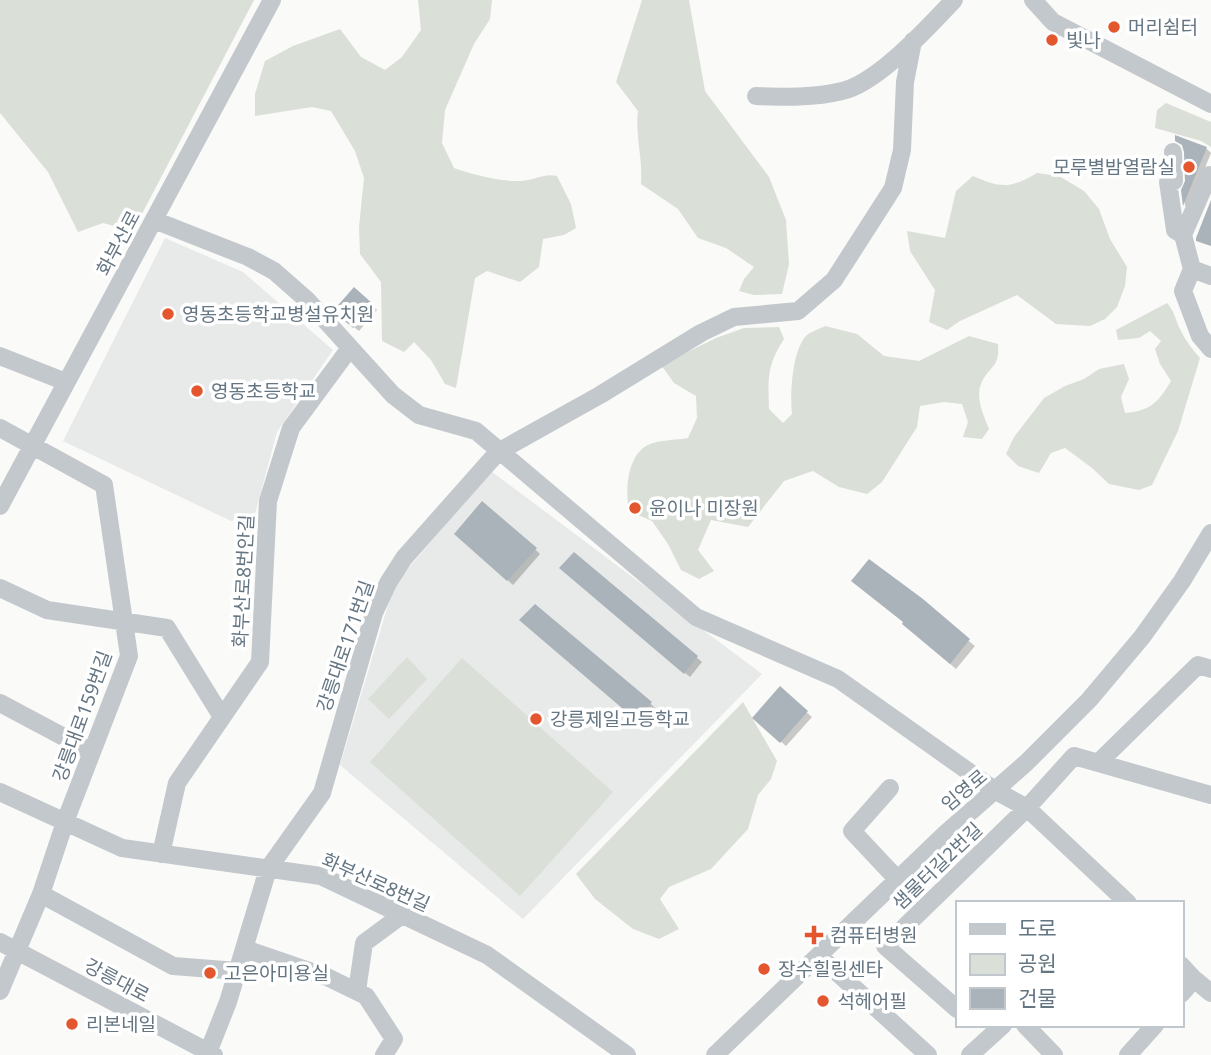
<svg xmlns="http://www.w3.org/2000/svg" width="1211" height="1055" viewBox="0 0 1211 1055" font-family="'Noto Sans','Noto Sans KR',sans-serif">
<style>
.built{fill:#e8e9e9}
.green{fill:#dadfd7}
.shadow{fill:#0003}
.building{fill:#aab3b9}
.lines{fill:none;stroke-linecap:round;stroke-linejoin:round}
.minor{stroke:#c3c8cc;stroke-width:18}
.poi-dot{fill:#e4572e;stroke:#fff;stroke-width:2.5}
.labels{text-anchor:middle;stroke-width:7;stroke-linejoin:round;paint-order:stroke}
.poi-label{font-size:19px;fill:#657683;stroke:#fff;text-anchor:start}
.street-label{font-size:19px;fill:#657683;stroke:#fff}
</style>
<rect width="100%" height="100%" fill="#fafaf8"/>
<path class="built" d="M 165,238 L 243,272 L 333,350 L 277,432 L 255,514 L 231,521 L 63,441 Z
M 491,471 L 762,674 L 523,919 L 340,765 L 394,585 Z"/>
<path class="green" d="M 0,0 L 254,0 L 133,231 L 103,223 L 78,232 L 48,172 L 0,113 Z
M 418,0 L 492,0 L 490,19 L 474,44 L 445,110 L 442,143 L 454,168 C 471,174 501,182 520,181 C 534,181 543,173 557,176 L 571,204 L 576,228 L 564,235 L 543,239 L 539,267 L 520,282 L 487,271 L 475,278 L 456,388 L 445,384 L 431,360 L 414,342 L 404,352 L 382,341 L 381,282 L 360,254 L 359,227 L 364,178 L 355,151 L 331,111 L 312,107 L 255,116 L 255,94 L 265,61 L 293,46 L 340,29 L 361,57 L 385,70 L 402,57 L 421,30 Z
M 642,0 L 689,0 L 705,91 L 769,177 L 786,220 L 789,264 L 782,294 L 754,295 L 739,291 L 744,279 L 754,267 L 726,248 L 698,238 L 678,209 L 641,184 C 643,159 635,136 638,111 L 616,82 Z
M 1166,103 L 1211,122 L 1211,147 L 1201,141 L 1155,128 L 1157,110 Z
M 1037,173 L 1059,176 L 1084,191 L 1099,209 L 1110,239 L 1127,267 L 1125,286 L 1117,307 L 1105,319 L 1090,326 L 1056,324 L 1017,295 L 960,321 L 947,330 L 929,322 L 935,290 L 910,251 L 907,231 L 945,238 L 956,191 L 973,176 C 1001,188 1010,189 1037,173 Z
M 1167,303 C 1175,312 1175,319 1180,329 C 1185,340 1192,349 1200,358 L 1178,431 L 1152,485 L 1139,490 L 1109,484 L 1092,468 L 1065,448 L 1051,453 L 1039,473 L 1018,466 L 1006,454 L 1014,437 L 1044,398 L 1065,386 L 1084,379 L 1099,369 L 1124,364 L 1129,379 L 1121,397 L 1125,413 C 1150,411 1158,403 1171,381 L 1160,364 L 1155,349 L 1161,341 L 1150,331 L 1139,338 L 1118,340 L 1116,330 Z
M 825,326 L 857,334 L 884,356 L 919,361 L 969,336 L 998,344 C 1000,369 989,365 981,384 C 975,398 984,416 989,429 L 982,439 L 963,437 L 968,422 L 962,404 L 944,402 L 920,406 L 917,427 L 882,482 L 867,494 L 839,487 L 813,471 L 784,481 L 748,527 L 711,520 L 698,550 L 714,571 L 699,579 L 681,570 L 668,544 L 652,521 L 629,511 C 625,491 627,455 648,445 C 659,440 676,440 688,438 L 697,418 L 696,396 L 674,383 L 661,365 L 716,338 L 744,328 L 779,327 L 784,339 C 767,365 768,379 769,409 L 783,423 L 792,414 C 790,395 792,353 805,337 C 809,332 820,329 825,326 Z
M 407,657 L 427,679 L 389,719 L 368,699 Z
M 462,658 L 613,792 L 520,896 L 370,762 Z
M 743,702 L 777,761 L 771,779 L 758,795 L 748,829 L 711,869 L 669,887 L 660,899 L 679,929 L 659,939 L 633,929 L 595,899 L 576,874 Z"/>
<path class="shadow" d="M 1177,137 L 1207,149 L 1211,153 L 1188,209 L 1185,205 L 1182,190 L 1187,182 L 1186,151 Z
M 354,290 L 377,310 L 359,331 L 340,316 Z
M 461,539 L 535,549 L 540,554 L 513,585 Z
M 574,554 L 702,662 L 690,677 L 566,573 Z
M 869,561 L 975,646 L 956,669 L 910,630 Z
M 526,625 L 650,703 L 655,708 L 642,723 Z
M 780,689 L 812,717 L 786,746 L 755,718 Z"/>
<path class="building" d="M 1175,135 L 1207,147 L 1183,206 L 1181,190 L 1185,181 L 1184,152 L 1182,145 L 1175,141 Z
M 1211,200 L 1211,246 L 1196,241 L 1196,238 Z
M 354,287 L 373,304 L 353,328 L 333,311 Z
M 482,501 L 537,548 L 507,581 L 454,534 Z
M 574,552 L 698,656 L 684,674 L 559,568 Z
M 869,559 L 923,599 L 970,639 L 950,664 L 902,624 L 903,622 L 851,581 Z
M 535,604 L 652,702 L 636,720 L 519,620 Z
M 780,686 L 808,711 L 780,743 L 752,718 Z"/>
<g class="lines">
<path class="minor" d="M 1033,0 L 1053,22 L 1211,104
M 756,96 C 784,97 814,98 842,91 C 878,83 928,27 954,0
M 1173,152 L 1174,181 L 1168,182 L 1175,230 L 1183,235
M 154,220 L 248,257 L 274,271 L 307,300 L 393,395 L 419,415 L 476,431 L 696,617 L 838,679 L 996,791 L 1027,808 L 1128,903
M 1192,269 L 1183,235 L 1209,175 L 1211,176
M 1211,276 L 1192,269 L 1183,291 L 1200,336 L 1211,349
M 0,356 L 66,382
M 0,428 L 104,485 L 129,656 L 65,822 L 41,894 L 0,991
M 0,506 L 272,0
M 0,588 L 47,610 L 167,628 L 222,717
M 0,703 L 92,752
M 1098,763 L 1198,665 L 1211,669
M 890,788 L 852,831 L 898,880
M 0,792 L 122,848 L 321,876 L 487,955 L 627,1055
M 161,854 L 177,783 L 260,662 L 268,501 L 291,428 L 350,348
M 41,894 L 173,966 L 238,971
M 0,942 L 214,1055
M 245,949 L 327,977 L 366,996 L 394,1039 L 384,1055
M 819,956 L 928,1055
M 1181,965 L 1194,979 L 1211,993
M 357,991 L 364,943 L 402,915
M 1181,994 L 1194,979
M 957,1009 L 885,946 L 1027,808 L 1074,756 L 1211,795
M 1025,1025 L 1054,1055
M 207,1055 L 228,1002 L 268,869 L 322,793 L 374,613 L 388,583 L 404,558 L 498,452 L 600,395 L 701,333 L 734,317 L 798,311 L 834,280 L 893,188 L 902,150 L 905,82 L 913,41
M 715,1055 L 945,834 L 1026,763 L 1089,700 L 1142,637 L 1182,581 L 1211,533
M 970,1055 L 1003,1025
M 1128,1055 L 1155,1025"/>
</g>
<g class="poi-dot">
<circle cx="1114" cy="27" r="7"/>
<circle cx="1052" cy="40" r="7"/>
<circle cx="1189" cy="167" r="7"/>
<circle cx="168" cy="314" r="7"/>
<circle cx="197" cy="391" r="7"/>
<circle cx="635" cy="508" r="7"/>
<circle cx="536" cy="719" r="7"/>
<path d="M810.5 924.5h7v7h7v7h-7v7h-7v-7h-7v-7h7z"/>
<circle cx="764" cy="969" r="7"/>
<circle cx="210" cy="973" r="7"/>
<circle cx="823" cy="1001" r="7"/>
<circle cx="72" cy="1024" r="7"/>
</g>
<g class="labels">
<g class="poi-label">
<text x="1128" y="34">머리쉼터</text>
<text x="1066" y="47">빛나</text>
<text x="1175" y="174" text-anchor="end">모루별밤열람실</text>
<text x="182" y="321">영동초등학교병설유치원</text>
<text x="211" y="398">영동초등학교</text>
<text x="649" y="515">윤이나 미장원</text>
<text x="550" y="726">강릉제일고등학교</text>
<text x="830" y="942">컴퓨터병원</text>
<text x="778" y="976">장수힐링센타</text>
<text x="224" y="980">고은아미용실</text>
<text x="837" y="1008">석헤어필</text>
<text x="86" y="1031">리본네일</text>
</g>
<g class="street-label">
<text transform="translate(118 243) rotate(-62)" y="7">화부산로</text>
<text transform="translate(243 581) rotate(-87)" y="7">화부산로8번안길</text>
<text transform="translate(345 646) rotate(-71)" y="7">강릉대로171번길</text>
<text transform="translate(82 716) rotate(-70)" y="7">강릉대로159번길</text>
<text transform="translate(964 790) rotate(-40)" y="7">임영로</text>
<text transform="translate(937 866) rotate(-44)" y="7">샘물터길2번길</text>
<text transform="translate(376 882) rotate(24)" y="7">화부산로8번길</text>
<text transform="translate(117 980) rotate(28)" y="7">강릉대로</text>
</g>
</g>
<rect x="956" y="901" width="228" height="126" fill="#ffffff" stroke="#c1c8cd" stroke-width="2"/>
<rect x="970" y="924" width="35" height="10" fill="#c3c8cc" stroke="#c1c8cd" stroke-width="2"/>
<text x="1018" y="936" font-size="21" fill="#657683">도로</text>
<rect x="970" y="954" width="35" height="21" fill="#dadfd7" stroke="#c1c8cd" stroke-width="2"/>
<text x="1018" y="971" font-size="21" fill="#657683">공원</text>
<rect x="970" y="988" width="35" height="21" fill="#aab3b9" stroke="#c1c8cd" stroke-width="2"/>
<text x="1018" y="1006" font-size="21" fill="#657683">건물</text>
</svg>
